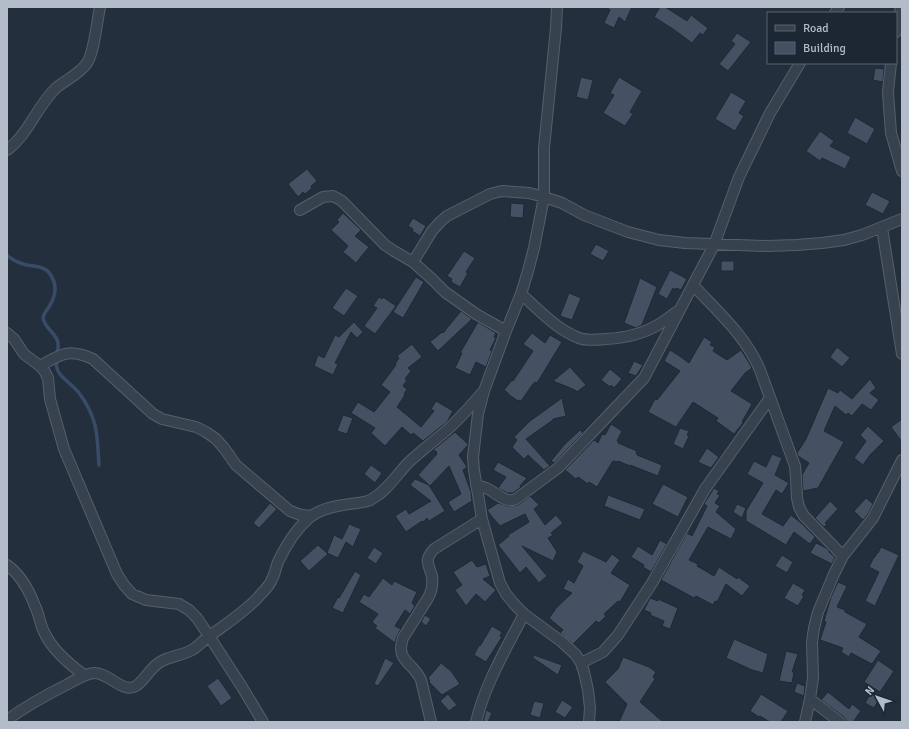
<svg xmlns="http://www.w3.org/2000/svg" width="909" height="729" viewBox="0 0 909 729" font-family="Signika,sans-serif">
<style>
.lines{fill:none;stroke-linecap:round;stroke-linejoin:round}
.stream{stroke:#394c67;stroke-width:3.5}
.building{fill:#455162;stroke:#1f2835}
.street-casing{stroke:#565f6c;stroke-width:12}
.street{stroke:#38414e;stroke-width:10}
</style>
<rect width="100%" height="100%" fill="#242f3e"/>
<g class="lines">
<path class="stream" d="M 7,255 C 11,259 17,262 23,264 C 32,267 44,265 50,274 C 57,284 56,295 50,305 C 47,311 41,315 44,321 C 47,330 58,335 58,344 C 59,353 53,362 58,371 C 62,379 73,385 79,393 C 86,402 92,414 95,425 C 98,438 98,452 99,465"/>
</g>
<path class="building" d="M 606,7 L 632,7 L 625,22 L 619,17 L 614,28 L 604,23 L 610,10 Z
M 660,7 L 665,7 L 687,21 L 691,15 L 708,28 L 703,35 L 700,33 L 692,43 L 673,29 L 654,17 Z
M 737,33 L 751,42 L 728,71 L 719,64 L 735,44 L 731,41 Z
M 875,68 L 884,69 L 883,82 L 873,80 Z
M 581,77 L 593,80 L 588,100 L 576,97 Z
M 619,77 L 642,91 L 630,112 L 633,114 L 625,126 L 603,113 L 614,95 L 610,93 Z
M 731,92 L 746,101 L 739,113 L 744,116 L 735,131 L 715,119 Z
M 855,117 L 875,129 L 867,144 L 847,133 Z
M 820,131 L 834,141 L 830,146 L 851,157 L 845,169 L 822,158 L 820,161 L 806,151 Z
M 307,169 L 317,181 L 311,186 L 312,188 L 305,194 L 303,192 L 298,197 L 288,184 Z
M 872,192 L 890,201 L 883,214 L 865,205 Z
M 511,203 L 524,204 L 523,218 L 510,217 Z
M 343,213 L 361,230 L 355,236 L 369,247 L 356,263 L 343,252 L 348,246 L 331,230 L 339,222 L 337,220 Z
M 413,218 L 426,226 L 420,236 L 412,231 L 413,229 L 408,226 Z
M 596,244 L 609,251 L 603,261 L 590,254 Z
M 464,251 L 475,258 L 466,272 L 468,273 L 460,287 L 451,282 L 452,279 L 447,276 Z
M 721,261 L 734,261 L 734,271 L 721,271 Z
M 670,270 L 687,279 L 681,290 L 676,288 L 675,290 L 673,288 L 667,299 L 658,294 Z
M 416,277 L 424,282 L 403,318 L 393,312 Z
M 640,278 L 657,287 L 642,325 L 636,328 L 624,323 Z
M 346,288 L 358,296 L 344,316 L 332,308 Z
M 569,293 L 581,298 L 572,320 L 560,316 Z
M 379,297 L 382,299 L 383,297 L 396,306 L 375,334 L 364,326 L 377,308 L 373,306 Z
M 461,311 L 472,319 L 438,351 L 430,342 L 442,332 L 443,333 Z
M 354,322 L 363,332 L 357,338 L 351,332 L 335,363 L 338,364 L 333,375 L 314,366 L 318,355 L 324,358 L 335,335 L 339,337 Z
M 478,322 L 496,333 L 494,337 L 496,338 L 490,350 L 492,351 L 486,367 L 476,362 L 470,375 L 455,368 L 462,353 L 460,353 Z
M 532,333 L 545,343 L 550,335 L 562,342 L 537,383 L 535,382 L 533,384 L 521,401 L 518,400 L 518,401 L 508,394 L 508,393 L 504,390 L 512,380 L 513,381 L 533,351 L 523,344 Z
M 704,337 L 712,342 L 710,345 L 715,347 L 713,351 L 727,360 L 741,350 L 748,361 L 752,368 L 745,373 L 731,391 L 752,404 L 742,422 L 743,423 L 734,434 L 716,421 L 718,418 L 693,402 L 676,427 L 648,412 L 655,399 L 657,400 L 680,371 L 664,361 L 670,350 L 681,357 L 689,363 Z
M 412,344 L 422,357 L 408,368 L 411,371 L 405,379 L 407,380 L 403,386 L 407,389 L 404,394 L 405,395 L 397,407 L 421,427 L 434,411 L 431,409 L 436,401 L 453,411 L 447,422 L 423,441 L 413,433 L 411,435 L 402,427 L 385,446 L 371,433 L 375,428 L 351,413 L 358,402 L 374,412 L 390,392 L 381,385 L 396,365 L 395,364 L 399,358 L 397,356 Z
M 837,347 L 850,358 L 842,367 L 830,357 Z
M 634,361 L 643,365 L 636,376 L 628,373 Z
M 570,367 L 586,385 L 577,392 L 575,390 L 553,381 Z
M 610,369 L 622,379 L 614,388 L 611,385 L 610,387 L 601,380 Z
M 870,379 L 876,388 L 870,393 L 879,400 L 871,410 L 862,404 L 852,416 L 848,413 L 846,415 L 835,406 L 824,431 L 844,442 L 818,488 L 803,491 L 802,475 L 809,463 L 798,456 L 797,453 L 806,439 L 828,388 L 838,393 L 840,390 L 852,399 Z
M 562,398 L 566,416 L 553,419 L 553,420 L 526,439 L 550,466 L 544,470 L 528,455 L 524,459 L 512,447 L 517,440 L 514,437 L 530,421 Z
M 343,415 L 353,418 L 347,434 L 337,431 Z
M 902,419 L 902,442 L 891,427 Z
M 611,424 L 622,431 L 617,441 L 619,442 L 618,443 L 637,451 L 636,453 L 637,454 L 637,455 L 662,465 L 658,476 L 630,465 L 630,466 L 618,461 L 617,462 L 613,461 L 597,487 L 589,482 L 588,484 L 578,477 L 576,479 L 565,470 L 594,440 L 598,443 L 602,434 L 605,435 Z
M 868,426 L 884,441 L 870,455 L 863,465 L 854,458 L 866,441 L 860,435 Z
M 680,428 L 689,431 L 687,435 L 689,436 L 683,449 L 673,444 Z
M 580,430 L 583,433 L 554,463 L 551,461 L 564,445 Z
M 455,432 L 468,444 L 468,445 L 459,455 L 467,467 L 463,470 L 471,492 L 472,501 L 454,512 L 448,502 L 461,494 L 449,466 L 430,486 L 429,485 L 445,511 L 429,521 L 427,518 L 423,522 L 422,521 L 406,532 L 395,516 L 406,509 L 409,514 L 431,501 L 410,485 L 415,479 L 429,485 L 418,475 L 437,454 L 436,453 L 437,452 L 433,450 Z
M 707,448 L 719,457 L 711,468 L 698,462 Z
M 772,454 L 782,458 L 775,475 L 789,483 L 782,494 L 776,490 L 762,514 L 783,526 L 791,515 L 801,523 L 815,537 L 810,544 L 794,532 L 786,545 L 746,521 L 746,511 L 763,483 L 747,474 L 754,461 L 766,467 Z
M 498,462 L 527,478 L 520,486 L 521,487 L 513,493 L 507,493 L 498,488 L 506,477 L 493,470 Z
M 371,465 L 382,473 L 375,483 L 364,474 Z
M 663,484 L 688,497 L 678,517 L 652,504 Z
M 714,488 L 719,491 L 717,494 L 720,495 L 715,503 L 720,506 L 716,512 L 736,529 L 731,539 L 708,527 L 689,560 L 698,564 L 697,566 L 714,576 L 719,567 L 737,579 L 738,577 L 750,586 L 742,596 L 726,584 L 717,602 L 715,601 L 713,605 L 696,596 L 694,598 L 661,580 L 687,533 L 692,536 L 707,506 L 704,504 Z
M 608,495 L 645,509 L 640,520 L 604,506 Z
M 530,496 L 539,505 L 534,509 L 545,525 L 556,515 L 563,523 L 551,533 L 553,535 L 548,538 L 557,552 L 553,561 L 522,546 L 547,576 L 539,583 L 526,567 L 520,573 L 498,545 L 509,536 L 508,535 L 529,522 L 525,514 L 500,526 L 493,518 L 487,510 L 498,503 L 508,506 L 518,505 Z
M 866,498 L 873,504 L 868,514 L 863,520 L 854,511 Z
M 830,501 L 838,509 L 825,523 L 827,524 L 824,527 L 815,518 Z
M 270,503 L 277,509 L 259,528 L 253,523 Z
M 737,504 L 746,508 L 742,518 L 733,512 Z
M 349,524 L 361,529 L 353,547 L 346,542 L 338,558 L 327,553 L 328,554 L 309,571 L 300,561 L 318,545 L 327,553 L 334,535 L 342,539 Z
M 660,540 L 667,544 L 651,572 L 643,567 L 644,565 L 631,557 L 638,546 L 652,555 Z
M 816,543 L 826,548 L 829,551 L 829,552 L 835,557 L 832,564 L 810,553 Z
M 374,547 L 383,553 L 376,564 L 367,558 Z
M 881,547 L 899,555 L 875,606 L 865,601 L 879,572 L 869,567 L 874,557 L 875,557 L 877,553 L 878,553 Z
M 583,551 L 606,562 L 612,554 L 620,560 L 611,573 L 630,585 L 620,602 L 618,601 L 604,614 L 606,616 L 599,623 L 596,621 L 573,644 L 560,633 L 563,630 L 549,618 L 555,610 L 555,609 L 572,593 L 563,589 L 568,579 L 574,583 L 583,566 L 577,562 Z
M 782,555 L 793,562 L 787,573 L 775,566 Z
M 472,560 L 477,567 L 486,564 L 490,576 L 483,579 L 496,590 L 485,602 L 476,594 L 466,606 L 455,590 L 462,585 L 453,572 Z
M 355,571 L 361,575 L 343,613 L 332,608 L 338,597 L 339,598 Z
M 383,578 L 392,585 L 394,581 L 417,592 L 412,603 L 415,606 L 410,614 L 405,610 L 395,626 L 401,629 L 397,636 L 395,643 L 375,628 L 377,626 L 372,622 L 378,614 L 359,602 L 364,594 L 369,597 Z
M 838,582 L 847,586 L 837,607 L 845,610 L 845,612 L 867,624 L 859,637 L 881,651 L 872,664 L 851,653 L 849,657 L 841,652 L 843,648 L 820,640 L 826,622 L 824,621 L 831,597 Z
M 793,583 L 805,590 L 802,595 L 804,596 L 798,606 L 784,598 Z
M 650,598 L 658,601 L 658,599 L 678,608 L 670,629 L 662,626 L 664,621 L 650,615 L 651,613 L 644,610 Z
M 425,615 L 431,619 L 426,626 L 421,622 Z
M 492,626 L 502,632 L 500,636 L 502,637 L 486,662 L 474,655 L 479,645 L 480,646 Z
M 734,639 L 768,654 L 763,673 L 752,670 L 726,658 Z
M 786,651 L 798,654 L 792,672 L 794,672 L 792,683 L 779,681 Z
M 534,655 L 562,665 L 558,675 L 533,658 Z
M 623,657 L 649,667 L 656,672 L 653,677 L 655,679 L 640,702 L 663,722 L 619,722 L 627,704 L 605,682 L 618,669 Z
M 385,658 L 394,663 L 378,686 L 374,684 Z
M 878,660 L 894,671 L 880,692 L 864,682 Z
M 441,663 L 451,671 L 460,684 L 442,695 L 429,682 L 430,681 L 428,678 Z
M 218,678 L 232,698 L 221,706 L 207,686 Z
M 797,683 L 805,686 L 804,696 L 794,692 Z
M 828,692 L 849,709 L 852,704 L 861,711 L 853,722 L 847,722 L 844,717 L 821,700 Z
M 871,693 L 879,699 L 874,708 L 865,703 Z
M 448,694 L 457,705 L 449,711 L 440,701 Z
M 761,694 L 788,711 L 781,722 L 770,722 L 760,716 L 759,717 L 750,711 Z
M 562,700 L 573,707 L 565,718 L 555,712 Z
M 534,701 L 544,703 L 540,718 L 530,715 Z
M 486,710 L 492,713 L 488,722 L 483,722 Z"/>
<g class="lines">
<g class="street-casing">
<path id="street" d="M 557,7 L 556,28 L 544,148 L 544,197 L 534,248 L 528,271 L 521,294 L 506,331 L 484,391 L 478,414 L 473,457 L 474,470 L 482,519 L 500,583 L 506,594 L 515,605 L 524,614 L 562,642 L 576,655 L 581,663 L 584,672 L 588,690 L 590,708 L 589,722
M 835,13 L 839,7
M 896,32 L 901,7
M 891,63 L 888,92 L 891,133 L 902,171
M 7,150 C 28,135 37,106 56,88 C 65,80 80,74 87,63 C 94,53 97,21 100,7
M 300,210 L 323,197 L 333,196 L 342,201 L 385,245 L 394,251 L 413,262 L 432,279 L 445,292 L 476,314 L 506,331
M 882,228 L 902,354
M 413,262 L 432,231 L 440,222 L 447,216 L 490,194 L 502,191 L 529,193 L 544,197 L 562,203 L 584,215 L 602,222 L 628,232 L 659,240 L 685,243 L 767,246 L 796,245 L 822,243 L 844,240 L 862,235 L 902,219
M 693,285 C 717,311 746,336 760,370 L 795,466 L 796,478 L 797,498 L 799,507 L 804,516 L 843,556
M 521,294 C 538,309 557,330 579,338 C 587,341 597,340 606,339 C 625,338 644,334 661,323 C 667,319 672,315 678,311
M 7,333 L 14,339 L 24,354 L 40,366 L 45,372 L 48,378 L 50,399 L 64,449 L 117,574 L 124,585 L 132,594 L 146,600 L 179,604 L 189,610 L 197,618 L 209,636 L 242,687 L 263,722
M 40,366 C 61,354 69,348 93,359 L 153,414 L 162,419 L 196,427 L 206,432 L 216,439 L 224,448 L 236,465 L 290,511 L 301,515 L 312,516
M 476,485 C 480,486 483,487 486,488 C 496,492 505,504 516,499 L 558,468 L 644,378 L 714,245 L 739,177 L 770,113 L 800,63
M 7,565 C 21,575 29,590 35,606 C 39,614 40,624 44,632 C 52,650 69,664 84,675
M 581,663 L 603,652 L 618,635 L 652,583 L 705,489 L 770,398
M 810,699 L 840,722
M 7,720 C 26,706 46,695 68,684 C 76,680 84,674 94,673 C 108,672 123,694 136,686 C 145,680 150,668 160,662 C 170,656 181,656 192,650 C 199,646 204,639 211,635 C 227,623 249,609 261,594 C 265,590 270,585 272,579 C 275,574 276,567 278,562 C 286,545 296,529 310,517 C 323,507 342,505 357,503 C 362,502 368,502 372,499 C 387,491 397,474 409,462 C 421,451 434,441 447,430 C 460,419 471,405 483,392
M 431,722 L 421,680 C 413,662 395,661 403,638 L 428,598 C 432,591 433,584 432,576 C 428,563 424,560 434,549 L 482,519
M 476,722 C 485,684 506,649 524,614
M 805,722 L 810,699 L 813,678 L 812,642 L 814,628 L 818,612 L 834,574 L 843,556 L 873,518 L 902,460"/>
</g>
<use href="#street" class="street"/>
</g>
<rect width="909" height="729" fill="none" stroke="#b4bcc9" stroke-width="16"/>
<rect x="767" y="12" width="130" height="52" fill="#1d2633" stroke="#59626f"/>
<rect x="775" y="25" width="20" height="6" fill="#38414e" stroke="#59626f"/>
<text x="803" y="32" font-size="12" fill="#b4bcc9">Road</text>
<rect x="775" y="42" width="20" height="12" fill="#455162" stroke="#59626f"/>
<text x="803" y="52" font-size="12" fill="#b4bcc9">Building</text>
<g transform="translate(877 697) rotate(310)" stroke="#1d2633" stroke-width="3" paint-order="stroke">
<path d="M0-3L7 15L0 10L-7 15Z" fill="#b4bcc9"/>
<text y="-6" font-size="11" font-weight="bold" text-anchor="middle" fill="#b4bcc9">N</text>
</g>
</svg>
